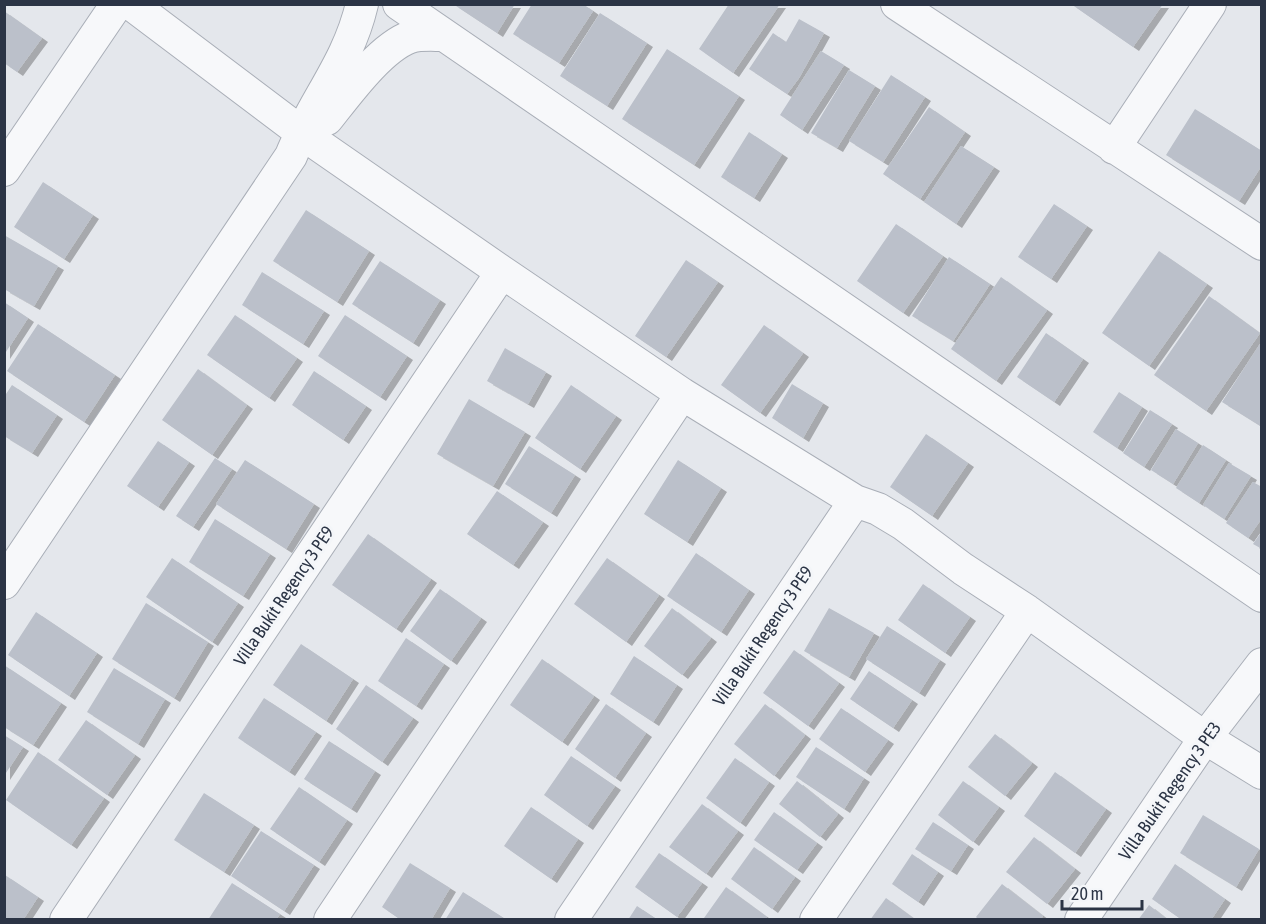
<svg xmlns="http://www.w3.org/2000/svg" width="1266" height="924" viewBox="0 0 1266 924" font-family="'Asap Condensed',sans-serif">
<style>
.building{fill:#bbc0ca;filter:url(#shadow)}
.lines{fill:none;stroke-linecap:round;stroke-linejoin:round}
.minor-casing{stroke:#a9aeb7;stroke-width:34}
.minor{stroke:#f7f8fa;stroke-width:32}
.labels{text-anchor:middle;stroke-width:6;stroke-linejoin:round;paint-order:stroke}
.street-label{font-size:18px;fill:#2b3445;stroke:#f4f6f9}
</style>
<defs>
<filter id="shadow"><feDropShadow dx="6" dy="4" stdDeviation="0" flood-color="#0004"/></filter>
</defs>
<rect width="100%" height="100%" fill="#e4e7ec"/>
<path class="building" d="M 453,4 L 515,4 L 497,33 Z
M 532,4 L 583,4 L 593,11 L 559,63 L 513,34 Z
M 729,4 L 780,4 L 733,73 L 699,49 Z
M 1071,4 L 1163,4 L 1133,47 Z
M 4,11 L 42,38 L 17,72 L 4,63 Z
M 600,13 L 647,43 L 607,106 L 560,76 Z
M 799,19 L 824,33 L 799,78 L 787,94 L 749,69 L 773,33 L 786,42 Z
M 667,49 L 739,96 L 694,165 L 622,119 Z
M 821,51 L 844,65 L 802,130 L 780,115 Z
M 849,70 L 875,86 L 837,148 L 811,133 Z
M 891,75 L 925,97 L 883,162 L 849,141 Z
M 929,107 L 965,132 L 920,199 L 883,174 Z
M 1195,109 L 1262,151 L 1262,165 L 1239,201 L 1166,155 Z
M 749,132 L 782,154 L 754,198 L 721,177 Z
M 961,146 L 994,167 L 956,224 L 924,202 Z
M 43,182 L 93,215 L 64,259 L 14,227 Z
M 1054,204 L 1087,226 L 1051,279 L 1018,257 Z
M 306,210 L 369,251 L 337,302 L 273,261 Z
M 896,224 L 943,256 L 903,313 L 857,281 Z
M 4,235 L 58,266 L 34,306 L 4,289 Z
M 1159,251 L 1207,284 L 1149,366 L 1102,333 Z
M 949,257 L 990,284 L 953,341 L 912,316 Z
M 686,260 L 718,282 L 666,357 L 635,336 Z
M 380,261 L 440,300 L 413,343 L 352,304 Z
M 262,272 L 324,311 L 303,344 L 242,305 Z
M 1001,277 L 1047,310 L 996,381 L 951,349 Z
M 1209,296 L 1260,333 L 1206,411 L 1154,375 Z
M 4,302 L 28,318 L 4,355 Z
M 235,315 L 297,358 L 269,398 L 207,355 Z
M 345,315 L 407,356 L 380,397 L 318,356 Z
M 38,324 L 115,375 L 84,422 L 7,371 Z
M 764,325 L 803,353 L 760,413 L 721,385 Z
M 1046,333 L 1083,359 L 1054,402 L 1017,377 Z
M 1262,341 L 1262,427 L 1222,402 Z
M 505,348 L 546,372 L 528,404 L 487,381 Z
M 198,369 L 247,405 L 212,455 L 162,420 Z
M 314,371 L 366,406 L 343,440 L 292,405 Z
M 792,384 L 823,403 L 803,438 L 772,418 Z
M 12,385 L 57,415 L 32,453 L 4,436 L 4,397 Z
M 571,385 L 616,416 L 580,469 L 535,438 Z
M 1119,392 L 1142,407 L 1117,448 L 1093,432 Z
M 469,399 L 525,432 L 493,486 L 437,454 Z
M 1150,410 L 1172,424 L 1144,467 L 1123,453 Z
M 1176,429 L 1198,443 L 1173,484 L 1151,470 Z
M 926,434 L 968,463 L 932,516 L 890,487 Z
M 158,441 L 189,462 L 158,507 L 127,486 Z
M 1203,445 L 1226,460 L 1199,503 L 1176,488 Z
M 529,446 L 575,475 L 551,513 L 505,484 Z
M 215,458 L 232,469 L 193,527 L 176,516 Z
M 245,460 L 314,504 L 286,549 L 216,504 Z
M 678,460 L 721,488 L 687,542 L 644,514 Z
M 1229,463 L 1251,476 L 1224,519 L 1203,505 Z
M 1253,482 L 1262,487 L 1262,518 L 1248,538 L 1226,523 Z
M 497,491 L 543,522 L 513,565 L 467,534 Z
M 215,519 L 270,554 L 243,596 L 189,562 Z
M 1262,531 L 1262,549 L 1253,544 Z
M 368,534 L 431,579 L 396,629 L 332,585 Z
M 696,553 L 749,590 L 721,632 L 667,596 Z
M 172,558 L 238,603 L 212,642 L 146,597 Z
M 607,558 L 659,595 L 626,642 L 574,604 Z
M 923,584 L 970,617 L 945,653 L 898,620 Z
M 440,589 L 481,618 L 451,661 L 410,631 Z
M 146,603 L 208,642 L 174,698 L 112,659 Z
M 672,608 L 711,638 L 682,675 L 644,646 Z
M 829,608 L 874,633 L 849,677 L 804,651 Z
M 36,612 L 97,653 L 69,696 L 8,655 Z
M 887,626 L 940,660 L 919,693 L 866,659 Z
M 406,638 L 444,664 L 416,706 L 378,681 Z
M 301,644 L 353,679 L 326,721 L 273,685 Z
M 794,650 L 839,683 L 808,726 L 763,693 Z
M 634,656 L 677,685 L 653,722 L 610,694 Z
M 542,659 L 594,696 L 562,742 L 510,705 Z
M 4,665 L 61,703 L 33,745 L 4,727 Z
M 114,668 L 165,699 L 138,744 L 87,712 Z
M 869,671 L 912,700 L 893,728 L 850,699 Z
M 366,685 L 413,718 L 382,762 L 336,729 Z
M 264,698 L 316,732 L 289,772 L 238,738 Z
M 606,704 L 646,733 L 615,778 L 575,749 Z
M 765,704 L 805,735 L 774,776 L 734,744 Z
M 841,708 L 888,740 L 865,772 L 819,739 Z
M 86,720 L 135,755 L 107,795 L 58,760 Z
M 995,734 L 1032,763 L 1005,796 L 968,767 Z
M 4,735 L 23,747 L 4,776 Z
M 329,741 L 375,771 L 351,809 L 304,779 Z
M 816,747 L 864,778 L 844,809 L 796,777 Z
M 38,752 L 104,798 L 71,845 L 6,800 Z
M 571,756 L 615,786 L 587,826 L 544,795 Z
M 735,758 L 769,782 L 740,823 L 706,798 Z
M 1055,772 L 1106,809 L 1075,853 L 1024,816 Z
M 797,781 L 838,814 L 820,837 L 779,804 Z
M 963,781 L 999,807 L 973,842 L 938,815 Z
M 299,787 L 347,820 L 319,862 L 270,829 Z
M 204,793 L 254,825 L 224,872 L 174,840 Z
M 702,804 L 738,831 L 706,874 L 669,847 Z
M 531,807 L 578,839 L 551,879 L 504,846 Z
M 774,812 L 817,843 L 797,870 L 754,840 Z
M 1203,815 L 1259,849 L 1236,887 L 1180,853 Z
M 933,822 L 968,845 L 951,871 L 915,849 Z
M 261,831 L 314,865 L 284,911 L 231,876 Z
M 1034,837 L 1075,869 L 1047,904 L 1006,872 Z
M 754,847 L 795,877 L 772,909 L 731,879 Z
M 659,853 L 702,883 L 677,917 L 635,887 Z
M 912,854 L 938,872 L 918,902 L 892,884 Z
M 410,863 L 450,888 L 431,920 L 401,920 L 382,907 Z
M 1175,864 L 1225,899 L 1211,920 L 1182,920 L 1152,899 Z
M 5,875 L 38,897 L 23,920 L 5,920 Z
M 232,883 L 280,914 L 276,920 L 208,920 Z
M 1002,884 L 1043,916 L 1040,920 L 979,920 L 976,917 Z
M 726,887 L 767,917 L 766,920 L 706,920 L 704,918 Z
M 463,892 L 507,920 L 445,920 Z
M 886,898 L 916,920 L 870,920 Z
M 1149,905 L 1168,920 L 1138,920 Z
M 637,906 L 658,920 L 628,920 Z"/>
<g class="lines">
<g class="minor-casing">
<path id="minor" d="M 131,4 L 310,139 L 502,272 L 682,394 L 855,501 L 878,509 L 903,524 L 963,569 L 1027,611 L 1205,738 L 1262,773
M 399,4 L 1262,596
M 897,4 L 1262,244
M 327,119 C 347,94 380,48 410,37 C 419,34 432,35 442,35
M 1114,148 L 1210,4
M 4,170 L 117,4
M 4,583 L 291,156 C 313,101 348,64 362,4
M 66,920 L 502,272
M 330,920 L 682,394
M 571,920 L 855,501
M 816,920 L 1027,611
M 1081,920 L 1205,738 L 1262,664"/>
</g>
<use href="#minor" class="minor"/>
</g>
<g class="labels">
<g class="street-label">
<text transform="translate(284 596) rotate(-56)" y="6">Villa Bukit Regency 3 PE9</text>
<text transform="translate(763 636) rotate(-56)" y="6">Villa Bukit Regency 3 PE9</text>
<text transform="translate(1170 791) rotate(-55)" y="6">Villa Bukit Regency 3 PE3</text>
</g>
</g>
<rect width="1266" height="924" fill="none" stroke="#2b3445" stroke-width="12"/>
<path d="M1062 900v9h80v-9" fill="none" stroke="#2b3445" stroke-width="3"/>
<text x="1071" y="900" font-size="18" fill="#2b3445" stroke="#f4f6f9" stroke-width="4.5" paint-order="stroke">20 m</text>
</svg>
